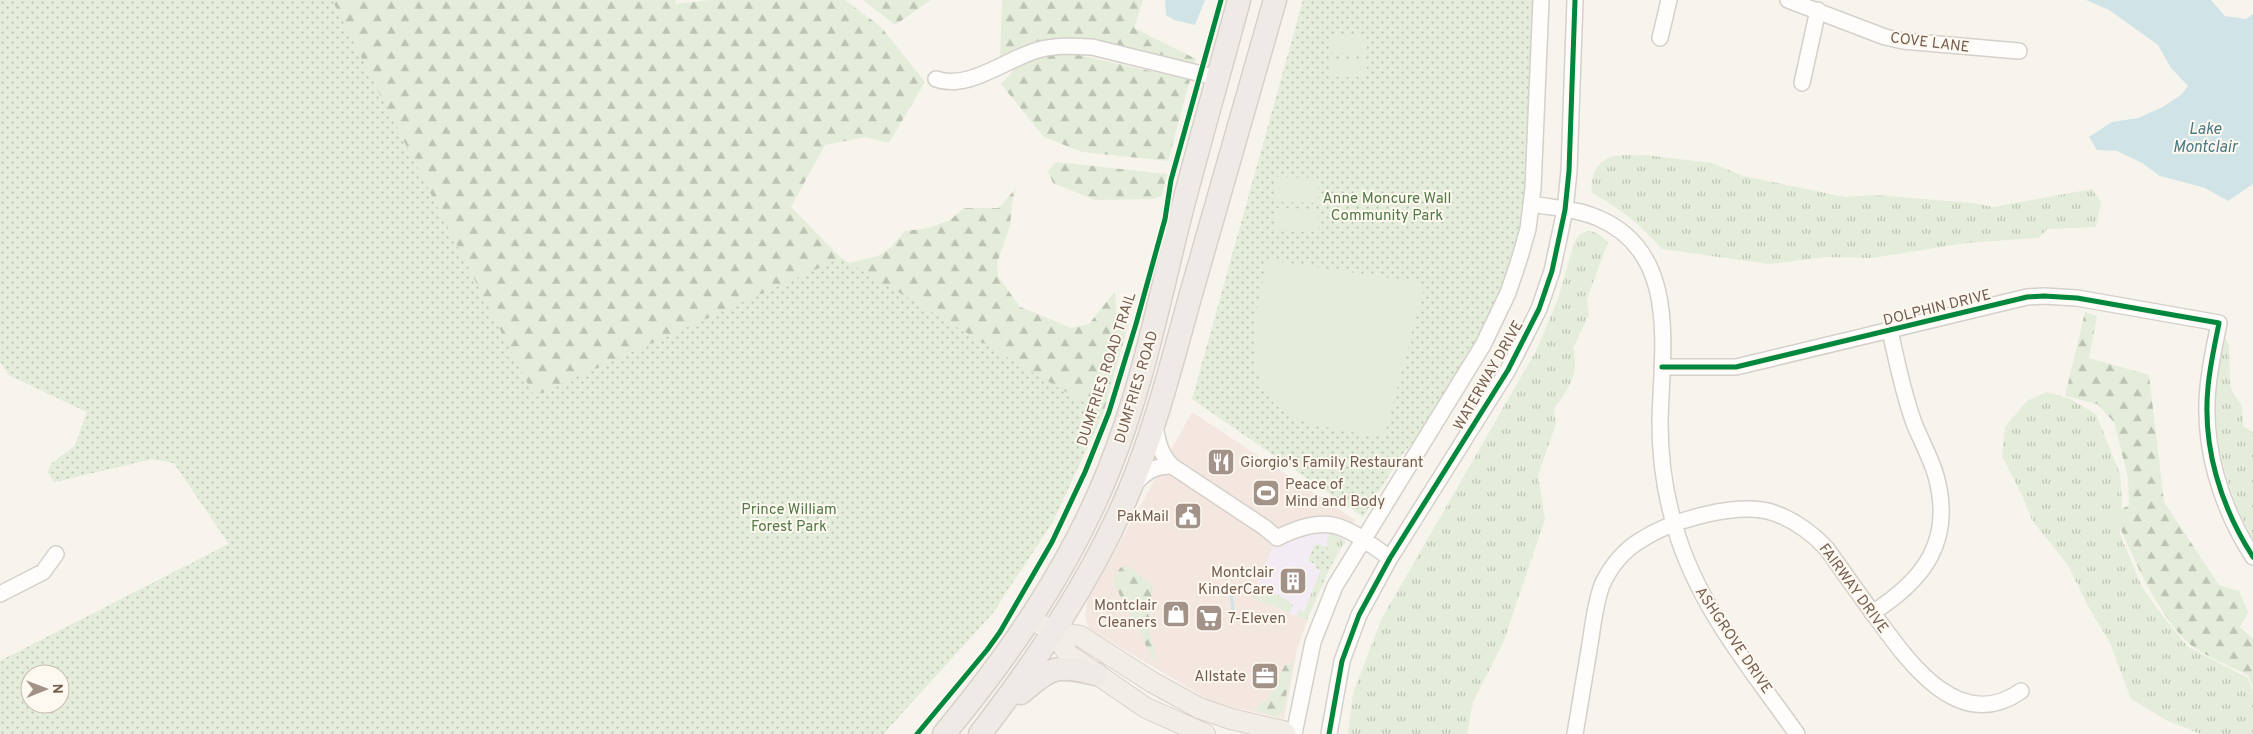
<svg xmlns="http://www.w3.org/2000/svg" width="2253" height="734" viewBox="0 0 2253 734" font-family="Overpass,sans-serif">
<style>
.commercial{fill:#f4e7e0}
.education{fill:#f4ecf4}
.grass{fill:url(#grass-tufts)}
.forest{fill:url(#forest-firs);fill-rule:evenodd}
.park{fill:url(#park-dots);fill-rule:evenodd}
.pitch{fill:#e4edda}
.water{fill:#d0e4e7}
.lines{fill:none;stroke-linecap:round;stroke-linejoin:round}
.stream{stroke:#d0e4e7;stroke-width:3}
.minor-casing{stroke:#d5d0c9;stroke-width:18}
.major-casing{stroke:#d8d1cb;stroke-width:22}
.highway-casing{stroke:#d8d1cb;stroke-width:25}
.minor{stroke:#fefdfc;stroke-width:15}
.major{stroke:#f2eee7;stroke-width:20}
.highway{stroke:#f0eae6;stroke-width:22}
.cycleway-casing{stroke:#fef9f0;stroke-width:8}
.cycleway{stroke:#00873e;stroke-width:5}
.labels{text-anchor:middle;stroke-width:4;stroke-linejoin:round;paint-order:stroke}
.street-label{font-size:15px;fill:#745d4f;stroke:#fef9f0}
.park-label{font-size:15px;fill:#547948;stroke:#fef9f0}
.poi-label{font-size:15px;fill:#745d4f;stroke:#fef9f0;text-anchor:end}
.water-label{font-size:16px;font-style:italic;fill:#4a7a85;stroke:#fef9f0}
</style>
<defs>
<pattern id="grass-tufts" width="24" height="20" patternUnits="userSpaceOnUse" patternTransform="scale(1.25)"><rect width="24" height="20" fill="#e4edda"/><path d="M3 7l-1-3M5 7V3M7 7l1-3M15 17l-1-3M17 17v-4M19 17l1-3" fill="none" stroke="#bdc3b3"/></pattern>
<pattern id="forest-firs" width="22" height="20" patternUnits="userSpaceOnUse" patternTransform="scale(1.25)"><rect width="22" height="20" fill="#e4edda"/><path d="M5 1l3.5 6h-7zM16 11l3.5 6h-7z" fill="#bdc3b3"/></pattern>
<pattern id="park-dots" width="8" height="8" patternUnits="userSpaceOnUse" patternTransform="scale(1.25)"><rect width="8" height="8" fill="#e4edda"/><path d="M2 2h.1M6 6h.1" fill="none" stroke="#bdc3b3" stroke-width="1.8" stroke-linecap="round"/></pattern>
</defs>
<rect width="100%" height="100%" fill="#f7f4ee"/>
<path class="commercial" d="M 1192,412 L 1355,520 L 1346,540 L 1332,533 L 1293,537 L 1273,547 L 1252,598 L 1307,620 L 1297,650 L 1284,719 L 1214,703 L 1088,628 L 1085,615 L 1087,602 Z"/>
<path class="education" d="M 1321,531 L 1332,533 L 1346,540 L 1325,577 L 1307,620 L 1252,598 L 1273,547 L 1293,537 Z"/>
<path class="grass" d="M 1644,155 L 1712,163 L 1743,176 L 1845,197 L 1876,195 L 1972,203 L 1993,207 L 2092,189 L 2101,202 L 2096,227 L 2047,229 L 2039,238 L 1966,243 L 1872,258 L 1826,257 L 1769,264 L 1662,249 C 1640,224 1621,209 1592,193 C 1590,179 1595,162 1611,157 C 1621,154 1634,156 1644,155 Z
M 1589,230 L 1600,235 L 1608,242 L 1587,299 L 1589,315 L 1573,348 C 1580,373 1568,390 1554,409 L 1556,424 L 1538,475 L 1545,519 L 1503,643 L 1473,702 L 1467,734 L 1348,734 L 1353,693 L 1382,618 L 1536,351 L 1558,299 L 1574,243 L 1579,235 Z
M 2225,337 L 2229,345 L 2230,385 L 2233,393 L 2242,406 L 2243,426 L 2253,432 L 2253,539 C 2223,485 2209,427 2219,366 C 2221,357 2222,345 2225,337 Z
M 2047,392 L 2070,399 L 2096,414 L 2120,474 L 2122,501 L 2120,534 L 2142,587 L 2158,610 L 2188,647 L 2248,678 L 2253,691 L 2253,734 L 2201,734 L 2168,721 L 2131,699 L 2110,643 L 2088,606 L 2068,565 L 2032,520 L 2022,495 L 2002,456 L 2005,427 L 2027,401 Z
M 1331,533 L 1343,539 L 1345,542 L 1335,558 C 1328,549 1323,543 1331,533 Z
M 1325,569 L 1329,570 L 1307,620 L 1297,616 L 1299,610 L 1304,612 L 1321,570 Z
M 1257,585 L 1265,588 L 1265,590 L 1289,600 L 1289,603 L 1293,604 L 1290,613 L 1252,598 Z"/>
<path class="forest" d="M 0,0 L 676,0 L 675,4 L 710,0 L 845,0 L 881,27 L 925,82 L 889,143 L 866,137 L 825,145 L 791,207 L 841,258 L 849,263 L 878,256 L 891,247 L 905,231 L 929,228 L 950,220 L 964,208 L 999,208 L 1016,188 L 1012,203 L 1010,226 L 997,263 L 998,276 L 1020,307 L 1072,328 L 1089,324 L 1115,291 L 1117,319 L 1129,323 L 1103,414 L 1052,523 L 992,614 L 883,734 L 0,734 L 0,661 L 229,544 L 174,463 L 152,459 L 54,482 L 48,473 L 51,464 L 75,446 L 87,412 L 9,375 L 0,362 ZM 30,674 L 60,674 L 60,704 L 30,704 Z
M 863,0 L 931,0 L 895,25 Z
M 1002,0 L 1143,0 L 1134,28 L 1196,59 L 1193,67 L 1081,39 L 1032,43 L 1000,59 Z
M 1042,55 L 1079,55 L 1190,80 L 1168,161 L 1082,152 L 1044,137 L 1001,84 L 1017,67 Z
M 1056,162 L 1167,174 L 1162,195 L 1154,199 L 1095,200 L 1053,183 L 1048,171 Z
M 2085,312 L 2097,316 L 2089,358 L 2149,375 L 2164,502 L 2219,585 L 2239,591 L 2248,612 L 2240,627 L 2253,639 L 2253,688 L 2248,675 C 2230,666 2197,653 2184,639 C 2152,604 2133,556 2114,514 L 2129,505 L 2128,478 L 2114,422 L 2097,404 L 2065,396 Z
M 1127,565 L 1153,586 L 1148,625 L 1157,662 C 1147,653 1146,644 1140,632 C 1131,614 1121,600 1113,580 L 1120,568 Z
M 1293,663 L 1283,710 L 1277,717 L 1255,710 L 1260,704 L 1267,701 L 1285,665 Z"/>
<path class="park" d="M 0,0 L 332,0 L 534,396 L 841,258 L 1103,414 L 1052,523 L 992,614 L 883,734 L 0,734 L 0,661 L 229,544 L 174,463 L 152,459 L 54,482 L 48,473 L 51,464 L 75,446 L 87,412 L 9,375 L 0,362 ZM 30,674 L 60,674 L 60,704 L 30,704 Z
M 1303,0 L 1536,0 L 1530,172 L 1523,222 L 1511,268 L 1488,325 L 1426,427 L 1401,456 L 1363,517 L 1192,399 Z
M 1321,544 L 1321,546 L 1326,546 L 1335,558 L 1329,570 L 1321,571 L 1317,569 L 1315,564 L 1308,561 L 1314,545 Z"/>
<path class="pitch" d="M 1329,36 L 1367,36 L 1367,54 L 1329,53 Z
M 1329,60 L 1367,60 L 1367,77 L 1329,77 Z
M 1276,177 L 1318,178 L 1318,203 L 1276,202 Z
M 1276,208 L 1318,209 L 1318,232 L 1275,231 Z
M 1268,260 L 1416,282 L 1423,292 L 1384,437 C 1357,433 1308,427 1285,412 C 1237,381 1256,305 1268,260 Z"/>
<path class="water" d="M 1165,0 L 1205,0 L 1195,25 L 1174,20 L 1166,15 Z
M 2086,0 L 2211,0 L 2225,16 L 2246,19 L 2253,14 L 2253,184 L 2228,201 L 2205,188 L 2160,176 L 2142,163 L 2117,151 L 2097,150 L 2089,137 L 2112,122 L 2138,118 L 2163,107 L 2181,95 L 2188,86 L 2171,68 L 2158,45 L 2109,10 Z"/>
<g class="lines">
<path class="stream" d="M 1231,586 L 1231,594 L 1233,610"/>
<g class="minor-casing">
<path id="minor" d="M 1788,0 L 1885,37 L 1903,41 L 2019,51
M 1660,38 L 1669,0
M 936,79 C 968,91 1008,58 1038,50 C 1056,45 1073,46 1092,47 L 1218,78
M 1802,83 L 1818,10
M 1532,204 C 1554,208 1578,209 1598,218 C 1681,253 1661,351 1660,423 C 1660,458 1665,494 1675,527 C 1697,605 1751,669 1797,734
M 1662,367 L 1736,367 L 2027,297 L 2044,296 L 2077,298 L 2219,323 C 2215,344 2210,365 2208,387 C 2202,447 2221,507 2253,557
M 1155,426 C 1158,442 1160,454 1172,466 L 1264,527 L 1277,538 C 1330,511 1346,527 1390,558
M 1135,484 C 1146,471 1155,466 1172,466
M 0,594 L 43,572 L 56,554
M 1872,613 C 1924,580 1954,541 1936,476 C 1931,458 1921,441 1914,423 C 1903,393 1897,362 1890,331
M 1294,734 L 1313,642 L 1335,586 L 1483,345 L 1508,293 L 1520,257 L 1528,229 L 1533,188 L 1541,0
M 1329,734 L 1342,661 L 1359,615 L 1390,558 L 1508,370 L 1539,309 L 1552,271 L 1565,210 L 1569,171 L 1575,0
M 1575,734 C 1580,704 1585,674 1590,644 C 1593,625 1595,604 1602,585 C 1610,567 1624,550 1641,540 C 1672,520 1736,502 1771,512 C 1794,519 1811,532 1827,549 C 1844,573 1861,597 1878,620 C 1910,664 1960,734 2021,691"/>
</g>
<g class="major-casing">
<path id="major" d="M 1032,619 L 1053,632 L 1080,636 L 1152,682 L 1199,708 L 1231,719 L 1283,731 L 1286,734
M 1053,632 L 1069,655 L 1146,708 L 1205,734"/>
</g>
<g class="highway-casing">
<path id="highway" d="M 1021,693 C 1052,667 1055,664 1096,674
M 944,734 C 1010,654 1069,569 1108,472 C 1141,391 1157,310 1178,225 C 1197,150 1219,75 1239,0
M 980,734 C 1037,660 1090,582 1127,496 C 1154,433 1171,366 1189,301 C 1218,201 1247,101 1275,0"/>
</g>
<use href="#minor" class="minor"/>
<use href="#major" class="major"/>
<use href="#highway" class="highway"/>
<g class="cycleway-casing">
<path id="cycleway" d="M 1662,367 L 1736,367 L 2027,297 L 2044,296 L 2077,298 L 2219,323 C 2215,344 2210,365 2208,387 C 2202,447 2221,507 2253,557
M 917,734 L 987,650 L 1000,632 L 1052,542 L 1085,472 L 1109,412 L 1136,324 L 1165,219 L 1171,180 L 1221,0
M 1329,734 L 1342,661 L 1359,615 L 1390,558 L 1508,370 L 1539,309 L 1552,271 L 1565,210 L 1569,171 L 1575,0"/>
</g>
<use href="#cycleway" class="cycleway"/>
</g>
<defs>
<g id="restaurant-square" transform="scale(1.4375)"><rect x="-9" y="-9" width="18" height="18" rx="4" fill="#a29287" stroke="#fef9f0"/><path d="M-5-6h1v4h1v-4h1v4h1v-4h1v5L-1.5 .5V6h-2V.5L-5-1ZM5-6V6H3V1.5H1.5Q1.5-4 5-6Z" fill="#fff"/></g>
<g id="stadium-square" transform="scale(1.4375)"><rect x="-9" y="-9" width="18" height="18" rx="4" fill="#a29287" stroke="#fef9f0"/><path d="M0-5a6.5 5 0 1 0 0 10a6.5 5 0 1 0 0-10ZM-3.5-1.8h7v3.6h-7Z" fill="#fff"/></g>
<g id="civic-square" transform="scale(1.4375)"><rect x="-9" y="-9" width="18" height="18" rx="4" fill="#a29287" stroke="#fef9f0"/><path d="M-.6-6.5H3V-4.5H.6V-3L4-1V1h2V6H-6V1h2V-1L-.6-3ZM-1.2 2.5V6h2.4V2.5Z" fill="#fff"/></g>
<g id="building-square" transform="scale(1.4375)"><rect x="-9" y="-9" width="18" height="18" rx="4" fill="#a29287" stroke="#fef9f0"/><path d="M-4-6H4V6H1V3H-1V6H-4ZM-2.5-4.3h1.7v1.8h-1.7ZM.8-4.3h1.7v1.8H.8ZM-2.5-1h1.7V.8h-1.7ZM.8-1h1.7V.8H.8Z" fill="#fff"/></g>
<g id="shop-square" transform="scale(1.4375)"><rect x="-9" y="-9" width="18" height="18" rx="4" fill="#a29287" stroke="#fef9f0"/><path d="M-5-2.5h2.3a2.7 3.5 0 0 1 5.4 0H5L5.5 6h-11ZM-1.5-2.5h3a1.5 2.3 0 0 0-3 0Z" fill="#fff"/></g>
<g id="supermarket-square" transform="scale(1.4375)"><rect x="-9" y="-9" width="18" height="18" rx="4" fill="#a29287" stroke="#fef9f0"/><path d="M-6-5.5h2.5l.6 2H6L4.5 2H-2.5L-4.4-4H-6ZM-1.5 3.2a1.3 1.3 0 1 0 .1 0ZM3 3.2a1.3 1.3 0 1 0 .1 0Z" fill="#fff"/></g>
<g id="office-square" transform="scale(1.4375)"><rect x="-9" y="-9" width="18" height="18" rx="4" fill="#a29287" stroke="#fef9f0"/><path d="M-6-3h4V-5.5h4V-3h4V5H-6ZM-1-4.5V-3h2v-1.5ZM-6 0V1H6V0Z" fill="#fff"/></g>
</defs>
<g fill-rule="evenodd">
<use href="#restaurant-square" x="1221" y="462"/>
<use href="#stadium-square" x="1266" y="493"/>
<use href="#civic-square" x="1188" y="516"/>
<use href="#building-square" x="1293" y="581"/>
<use href="#shop-square" x="1176" y="614"/>
<use href="#supermarket-square" x="1209" y="618"/>
<use href="#office-square" x="1265" y="676"/>
</g>
<g class="labels">
<g class="street-label">
<text transform="translate(1930 42) rotate(7)" y="5">COVE LANE</text>
<text transform="translate(1937 307) rotate(-14)" y="5">DOLPHIN DRIVE</text>
<text transform="translate(1106 369) rotate(-72)" y="5">DUMFRIES ROAD TRAIL</text>
<text transform="translate(1488 375) rotate(-60)" y="5">WATERWAY DRIVE</text>
<text transform="translate(1136 387) rotate(-73)" y="5">DUMFRIES ROAD</text>
<text transform="translate(1854 588) rotate(54)" y="5">FAIRWAY DRIVE</text>
<text transform="translate(1734 640) rotate(56)" y="5">ASHGROVE DRIVE</text>
</g>
<g class="park-label">
<text x="1387" y="203">Anne Moncure Wall<tspan x="1387" dy="17">Community Park</tspan></text>
<text x="789" y="514">Prince William<tspan x="789" dy="17">Forest Park</tspan></text>
</g>
<g class="poi-label">
<text x="1240" y="467" text-anchor="start">Giorgio's Family Restaurant</text>
<text x="1285" y="489" text-anchor="start">Peace of<tspan x="1285" dy="17">Mind and Body</tspan></text>
<text x="1169" y="521">PakMail</text>
<text x="1274" y="577">Montclair<tspan x="1274" dy="17">KinderCare</tspan></text>
<text x="1157" y="610">Montclair<tspan x="1157" dy="17">Cleaners</tspan></text>
<text x="1228" y="623" text-anchor="start">7-Eleven</text>
<text x="1246" y="681">Allstate</text>
</g>
<g class="water-label">
<text x="2205" y="134">Lake<tspan x="2205" dy="18">Montclair</tspan></text>
</g>
</g>
<g transform="translate(45 689) rotate(89)"><circle r="24" fill="#fef9f0" stroke="#c7bbb0"/>
<path d="M0-4L9 19L0 12L-9 19Z" fill="#a29287"/>
<text y="-8" font-size="14" font-weight="bold" text-anchor="middle" fill="#745d4f">N</text>
</g>
</svg>
